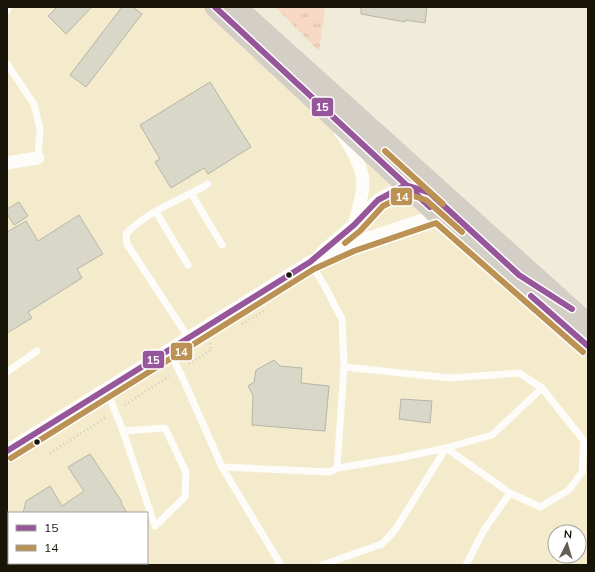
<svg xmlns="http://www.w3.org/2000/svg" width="595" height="572" viewBox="0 0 595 572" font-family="Mulish,sans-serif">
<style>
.built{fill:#f4ebcc;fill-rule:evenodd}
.grass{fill:url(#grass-tufts)}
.building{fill:#d8d7c8;stroke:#b6b6a7}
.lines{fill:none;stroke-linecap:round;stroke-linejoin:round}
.path{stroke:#cfcdc8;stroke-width:2.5;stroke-dasharray:1 3;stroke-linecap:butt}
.lane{stroke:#fdfcf9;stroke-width:7}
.street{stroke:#fdfcf9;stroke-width:13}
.primary{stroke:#d4cfc6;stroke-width:21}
.bus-1-casing{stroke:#fff;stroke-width:9}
.bus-2-casing{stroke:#fff;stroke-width:9}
.bus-1{stroke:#965699;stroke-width:6}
.bus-2{stroke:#bb9254;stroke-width:6}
.bus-dot{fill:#181408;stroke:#fff;stroke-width:1.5}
.line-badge{stroke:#fff;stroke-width:1.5}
.badge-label{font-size:11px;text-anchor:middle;font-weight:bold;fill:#fff}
</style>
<defs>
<pattern id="grass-tufts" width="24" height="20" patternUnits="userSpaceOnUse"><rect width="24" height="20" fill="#f6d8c4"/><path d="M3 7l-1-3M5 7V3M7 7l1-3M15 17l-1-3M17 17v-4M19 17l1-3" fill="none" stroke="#d2b8a7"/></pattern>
</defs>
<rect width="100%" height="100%" fill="#f1ecd9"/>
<path class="built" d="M 7,7 L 225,7 L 588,348 L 588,565 L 7,565 ZM 9,513 L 147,513 L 147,563 L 9,563 ZM 555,532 L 579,532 L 579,556 L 555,556 Z"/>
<path class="grass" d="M 275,7 L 325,7 L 319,51 Z"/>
<path class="building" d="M 57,7 L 92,7 L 66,34 L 48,16 Z
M 122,7 L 133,7 L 142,14 L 86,87 L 70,75 Z
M 361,7 L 427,7 L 425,23 L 405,20 L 405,22 L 361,14 Z
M 210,82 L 251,147 L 208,174 L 204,168 L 171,188 L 155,162 L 160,159 L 140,125 Z
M 19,202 L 28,216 L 14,225 L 7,214 L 7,209 Z
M 79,215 L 103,254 L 77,269 L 82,278 L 28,312 L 32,318 L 7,333 L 7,232 L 26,221 L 38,241 Z
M 274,360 L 280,366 L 302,368 L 301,383 L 329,386 L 325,431 L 252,425 L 253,395 L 248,386 L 254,382 L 256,370 Z
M 401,399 L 432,401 L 430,423 L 399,419 Z
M 90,454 L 122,502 L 121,503 L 127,513 L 23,513 L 26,501 L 50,486 L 62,506 L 84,491 L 68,467 Z"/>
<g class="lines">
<path class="path" d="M 242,324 L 264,311
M 189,364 L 211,350 L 210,342
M 125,405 L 169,376
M 50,453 L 105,418"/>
<path class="lane" d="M 7,11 L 8,7
M 7,64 L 34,104 L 40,129 L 38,158
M 191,193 L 222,245
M 156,212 L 188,265
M 310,262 L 324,285 L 342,319 L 344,367 L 337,468
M 188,337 L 127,244 L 126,234 C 147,211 181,200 208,184
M 169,350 L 184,381 L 222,467 L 281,565
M 344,367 L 450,378 L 519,373 L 542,388 L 584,441 L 582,472 L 569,490 L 540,507 L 510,493
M 7,372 L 37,351
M 106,389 L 123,431 L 155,526 L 185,497 L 186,472 L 165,428 L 123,431
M 222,467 L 330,472 L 337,468 L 399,458 L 446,448 L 510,493 L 484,530 L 466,565
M 322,565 L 382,544 L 395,530 L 446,448 L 492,435 L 542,388"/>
<path class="street" d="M 340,132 L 343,135 C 351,149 362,165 363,182 C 363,196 358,211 354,225
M 7,163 L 38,158
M 322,252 L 354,225 L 378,200 L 406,185 L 412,187
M 7,451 L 310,262 L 351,244 L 426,219 L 437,214 L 435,209"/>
<path class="primary" d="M 215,7 L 437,214 L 588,346
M 236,7 L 588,324"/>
<g class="bus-1-casing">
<path id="bus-1" d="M 215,7 L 430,207
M 531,296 L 588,346
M 7,451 L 310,262 L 354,225 L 378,200 L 406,185 L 430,193 L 519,275 L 572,309"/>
</g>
<g class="bus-2-casing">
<path id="bus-2" d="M 385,151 L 443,204
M 345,243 L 360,231 L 383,206 L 407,194 L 426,200 L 462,232
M 11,458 L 314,269 L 354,251 L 436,223 L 583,352"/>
</g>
<use href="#bus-1" class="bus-1"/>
<use href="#bus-2" class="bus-2"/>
</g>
<g class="bus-dot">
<circle cx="289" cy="275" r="3.5"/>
<circle cx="37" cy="442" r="3.5"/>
</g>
<g class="line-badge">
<rect x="311" y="97" width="23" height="20" rx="4" fill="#965699"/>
<rect x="390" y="187" width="23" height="19" rx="4" fill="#bb9254"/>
<rect x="170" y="342" width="23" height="19" rx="4" fill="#bb9254"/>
<rect x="142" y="350" width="23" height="19" rx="4" fill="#965699"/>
</g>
<g class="badge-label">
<text x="322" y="111">15</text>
<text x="402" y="201">14</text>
<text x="181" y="356">14</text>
<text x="153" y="364">15</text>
</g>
<rect width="595" height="572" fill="none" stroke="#181408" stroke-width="16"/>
<rect x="8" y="512" width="140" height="52" fill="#ffffff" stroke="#a3a19c"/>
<rect x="16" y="525" width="20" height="6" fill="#965699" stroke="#a3a19c"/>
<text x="44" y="532" font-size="12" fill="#181408">15</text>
<rect x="16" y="545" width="20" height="6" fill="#bb9254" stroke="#a3a19c"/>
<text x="44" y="552" font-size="12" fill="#181408">14</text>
<g transform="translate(567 544) rotate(5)"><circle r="19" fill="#ffffff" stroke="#a3a19c"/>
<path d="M0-3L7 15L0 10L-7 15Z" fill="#646051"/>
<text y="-6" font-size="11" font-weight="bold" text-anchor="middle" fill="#181408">N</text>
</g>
</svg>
